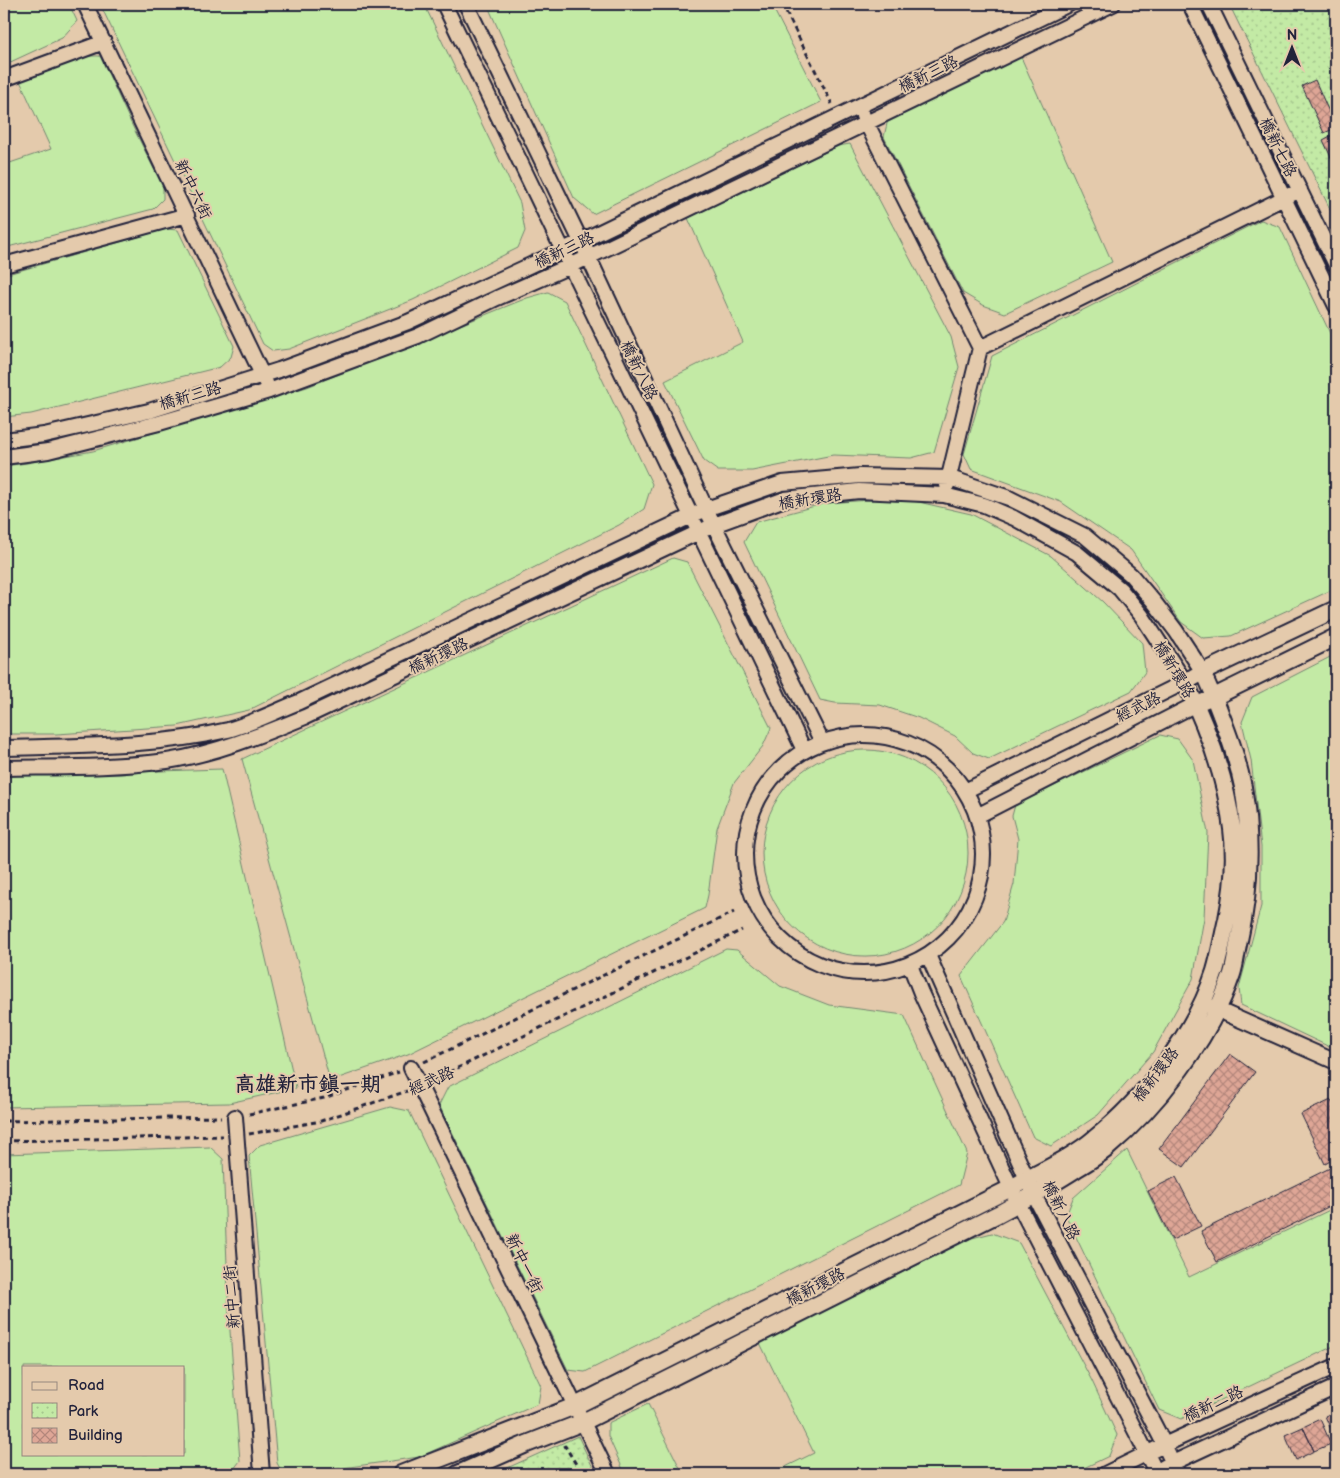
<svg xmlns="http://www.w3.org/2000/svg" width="1340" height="1478" viewBox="0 0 1340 1478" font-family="'Balsamiq Sans','LXGW WenKai TC',sans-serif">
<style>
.grass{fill:#c3eaa5;stroke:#728670;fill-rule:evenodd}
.park{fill:url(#park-dots);stroke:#728670}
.building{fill:url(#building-cross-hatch);stroke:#22223b}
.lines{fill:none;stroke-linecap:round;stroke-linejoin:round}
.minor-casing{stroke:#22223b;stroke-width:18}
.tertiary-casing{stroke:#22223b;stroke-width:20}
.path{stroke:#22223b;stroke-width:3;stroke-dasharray:5 4;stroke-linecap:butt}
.minor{stroke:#e4caac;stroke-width:14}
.tertiary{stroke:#e4caac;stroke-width:16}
.labels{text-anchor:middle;stroke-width:4;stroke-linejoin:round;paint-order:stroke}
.street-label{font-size:16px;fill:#22223b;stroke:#e4caac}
.district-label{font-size:21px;font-weight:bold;fill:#22223b;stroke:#e4caac}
</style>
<defs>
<pattern id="park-dots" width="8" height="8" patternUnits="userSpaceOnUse" patternTransform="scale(1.25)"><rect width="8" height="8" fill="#c3eaa5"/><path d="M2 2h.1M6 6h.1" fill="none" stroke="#a7c88f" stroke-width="1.8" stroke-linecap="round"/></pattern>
<pattern id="building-cross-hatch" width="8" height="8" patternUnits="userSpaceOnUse" patternTransform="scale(1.25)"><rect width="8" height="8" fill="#dea696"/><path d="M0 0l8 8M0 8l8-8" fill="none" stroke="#b4877c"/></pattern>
</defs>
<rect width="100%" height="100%" fill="#e4caac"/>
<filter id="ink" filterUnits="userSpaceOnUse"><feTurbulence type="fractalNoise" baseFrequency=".02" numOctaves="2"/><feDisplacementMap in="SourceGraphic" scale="10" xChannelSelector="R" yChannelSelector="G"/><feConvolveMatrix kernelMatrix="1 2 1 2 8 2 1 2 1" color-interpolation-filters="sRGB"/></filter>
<g filter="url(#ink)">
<path class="grass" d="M 4,4 L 69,4 L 77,21 L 62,38 L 4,65 Z
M 100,4 L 424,4 L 520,203 L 525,231 L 518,248 L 413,300 L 289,349 L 273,351 L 263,344 Z
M 487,4 L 771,4 L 821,102 L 593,214 L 574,198 Z
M 89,56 L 100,56 L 131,123 L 163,187 L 163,199 L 153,209 L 4,248 L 4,165 L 51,149 L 20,81 Z
M 1021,57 L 1112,262 L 1005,313 L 983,305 L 963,293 L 884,137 L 888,119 Z
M 850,144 L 951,337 L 959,367 L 934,452 L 911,458 L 833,455 L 752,471 L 718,471 L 704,461 L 665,381 L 743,342 L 688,218 L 838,146 Z
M 1261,220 L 1280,227 L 1336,346 L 1336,588 L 1231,636 L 1203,638 L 1181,622 L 1131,550 L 1061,502 L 971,469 L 964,454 L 992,356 Z
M 166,229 L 178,230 L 234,346 L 231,357 L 220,367 L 31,414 L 4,417 L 4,275 Z
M 548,292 L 565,301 L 652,484 L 644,509 L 619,525 L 249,710 L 177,726 L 57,734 L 4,734 L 4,466 L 27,463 L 93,451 L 307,387 L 527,298 Z
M 901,498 L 971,514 L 1051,556 L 1103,602 L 1142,643 L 1145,672 L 1131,691 L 989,759 L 973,753 L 955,736 L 919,718 L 880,705 L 835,703 L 820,700 L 744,542 L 756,522 L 826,503 Z
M 673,558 L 687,562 L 771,728 L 763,746 L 734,783 L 717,828 L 708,895 L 705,908 L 408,1054 L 330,1081 L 242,759 Z
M 1336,654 L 1336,1050 L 1241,1005 L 1239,988 L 1261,906 L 1261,847 L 1251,760 L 1242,722 L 1252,697 Z
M 1160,735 L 1178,739 L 1193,760 L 1208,833 L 1204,918 L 1193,979 L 1153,1052 L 1098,1115 L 1051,1146 L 1033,1137 L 961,976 L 1003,922 L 1014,884 L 1018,839 L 1012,816 L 1015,805 Z
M762 853a103 103 0 1 1 206 0a103 103 0 1 1-206 0Z
M 222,769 L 296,1088 L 229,1103 L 4,1107 L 4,776 Z
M 726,949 L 737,950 L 780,986 L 829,1005 L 904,1015 L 967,1153 L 959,1185 L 585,1372 L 568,1370 L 439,1105 L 448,1087 Z
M 390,1107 L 409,1111 L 541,1386 L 538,1404 L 419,1457 L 301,1474 L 283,1474 L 277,1463 L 249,1156 L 260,1145 Z
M 210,1147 L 223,1159 L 229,1318 L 240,1461 L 230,1474 L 4,1474 L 4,1154 ZM 24,1367 L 184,1367 L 184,1454 L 24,1454 Z
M 1127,1150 L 1189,1277 L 1336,1207 L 1336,1345 L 1181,1419 L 1159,1410 L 1066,1216 L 1073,1198 Z
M 992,1233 L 1019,1243 L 1092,1381 L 1117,1435 L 1109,1456 L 1071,1474 L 771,1474 L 814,1453 L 760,1343 L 972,1238 Z
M 648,1404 L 683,1474 L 625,1474 L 608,1436 L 608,1423 Z"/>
<path class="park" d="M 1229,4 L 1336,4 L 1336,221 Z
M 578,1436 L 596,1474 L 494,1474 Z"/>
<path class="building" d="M 1315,80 L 1336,128 L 1324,133 L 1302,86 Z
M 1336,133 L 1336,168 L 1323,140 Z
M 1230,1054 L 1255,1072 L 1184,1167 L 1159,1149 Z
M 1331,1100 L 1336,1111 L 1336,1158 L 1325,1164 L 1301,1114 Z
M 1332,1167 L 1336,1175 L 1336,1203 L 1217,1262 L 1201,1231 Z
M 1176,1177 L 1201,1226 L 1172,1240 L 1148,1191 Z
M 1336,1411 L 1336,1441 L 1325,1416 Z
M 1320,1419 L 1331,1444 L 1314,1451 L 1303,1427 Z
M 1303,1427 L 1314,1451 L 1296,1460 L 1285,1435 Z"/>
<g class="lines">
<g class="minor-casing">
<path id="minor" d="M 85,4 L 266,383
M 444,4 L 804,750
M 466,4 L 589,258 L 706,509 L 822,742
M 1190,4 L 1336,306
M 1209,4 L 1336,265
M 4,79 L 104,42
M 863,116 L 980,348 L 947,485
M 4,265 L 187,215
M 980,348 L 1300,190
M 4,440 L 44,435 L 149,411 L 279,370 L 408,322 L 563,250 L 1069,4
M 4,457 L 48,451 L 159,423 L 269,391 L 418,336 L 497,298 L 570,266 L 1113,4
M745 854a119 119 0 1 1 238 0a119 119 0 1 1-238 0Z
M 4,748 C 79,746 154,747 228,730 C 251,724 276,711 299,702 L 706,509 L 782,483 L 860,476 L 950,478 L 1009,498 L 1085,536 L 1131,575 L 1154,602 L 1176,631 L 1203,672 L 1214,697 L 1196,704 L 979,815
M 4,768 C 58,767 113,768 167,761 C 214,754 261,735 305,717 L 714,525 L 785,499 L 859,491 L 944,495 L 984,505 L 1014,518 L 1077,553 L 1120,589 L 1142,616 L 1185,682 L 967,790
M 928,955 L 1034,1195 L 1160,1436 L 1178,1474
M 910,965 L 921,993 L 1018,1203 L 1137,1434 L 1157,1474
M 1207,1005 L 1336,1062
M 411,1068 L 608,1474
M 235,1117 L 262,1474
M 1164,1467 L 1336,1387
M 1105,1474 L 1164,1445 L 1336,1366"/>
</g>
<g class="tertiary-casing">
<path id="tertiary" d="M 401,1474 L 575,1406 L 1011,1188 C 1037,1173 1072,1158 1095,1138 C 1144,1099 1196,1031 1215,971 C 1220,954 1223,936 1227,919 C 1233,890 1236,859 1232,829 C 1226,777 1208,729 1185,682 L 1203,672 L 1336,609
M 458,1474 L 524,1445 L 583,1422 L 998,1214 C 1024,1200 1051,1185 1076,1169 C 1086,1163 1096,1157 1105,1150 C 1157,1106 1210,1039 1232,974 C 1235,965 1236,954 1238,945 C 1250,893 1252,839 1243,787 C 1237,755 1225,726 1214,697 L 1336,637"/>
</g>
<path class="path" d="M 782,4 L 832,104
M 424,1062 L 734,912
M 433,1080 L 742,930
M 249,1114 L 324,1098 L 399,1072
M 4,1121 L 221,1117
M 249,1134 L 321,1121 L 407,1091
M 4,1141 L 223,1136
M 563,1447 L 565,1446 L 582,1474"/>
<use href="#minor" class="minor"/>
<use href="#tertiary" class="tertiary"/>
</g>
</g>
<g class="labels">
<g class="street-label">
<text transform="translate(928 73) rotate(-26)" y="6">橋新三路</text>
<text transform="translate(1279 147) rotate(64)" y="6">橋新七路</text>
<text transform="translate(194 189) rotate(64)" y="6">新中六街</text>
<text transform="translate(564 249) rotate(-25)" y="6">橋新三路</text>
<text transform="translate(640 370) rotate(64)" y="6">橋新八路</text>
<text transform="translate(190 395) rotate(-16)" y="6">橋新三路</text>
<text transform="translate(810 498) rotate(-9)" y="6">橋新環路</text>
<text transform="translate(438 655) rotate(-25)" y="6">橋新環路</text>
<text transform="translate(1175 669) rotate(59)" y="6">橋新環路</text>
<text transform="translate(1138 706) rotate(-26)" y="6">經武路</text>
<text transform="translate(1155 1074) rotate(-52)" y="6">橋新環路</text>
<text transform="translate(431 1080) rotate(-24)" y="6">經武路</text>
<text transform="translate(1062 1210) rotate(64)" y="6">橋新八路</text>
<text transform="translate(525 1263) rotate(64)" y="6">新中一街</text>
<text transform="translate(815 1286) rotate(-27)" y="6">橋新環路</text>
<text transform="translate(231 1297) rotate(-94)" y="6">新中二街</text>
<text transform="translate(1213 1403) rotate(-25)" y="6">橋新二路</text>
</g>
<g class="district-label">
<text x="308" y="1091">高雄新市鎮一期</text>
</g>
</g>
<rect width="1340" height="1478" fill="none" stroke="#e4caac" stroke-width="20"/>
<rect x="10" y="10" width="1320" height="1458" fill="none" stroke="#22223b" stroke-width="2" filter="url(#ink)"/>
<rect x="22" y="1366" width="162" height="90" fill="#e4caac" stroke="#96877f"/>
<rect x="32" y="1382" width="25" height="8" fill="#e4caac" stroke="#96877f"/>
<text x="68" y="1390" font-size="15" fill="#22223b">Road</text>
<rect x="32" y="1403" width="25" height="15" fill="url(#park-dots)" stroke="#96877f"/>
<text x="68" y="1416" font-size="15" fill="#22223b">Park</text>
<rect x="32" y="1428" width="25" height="15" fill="url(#building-cross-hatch)" stroke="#96877f"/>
<text x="68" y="1440" font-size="15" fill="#22223b">Building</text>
<g transform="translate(1292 48)" stroke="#e4caac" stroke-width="4" paint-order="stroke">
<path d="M0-4L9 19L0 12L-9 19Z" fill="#22223b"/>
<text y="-8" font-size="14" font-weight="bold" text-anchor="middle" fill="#22223b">N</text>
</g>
</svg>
